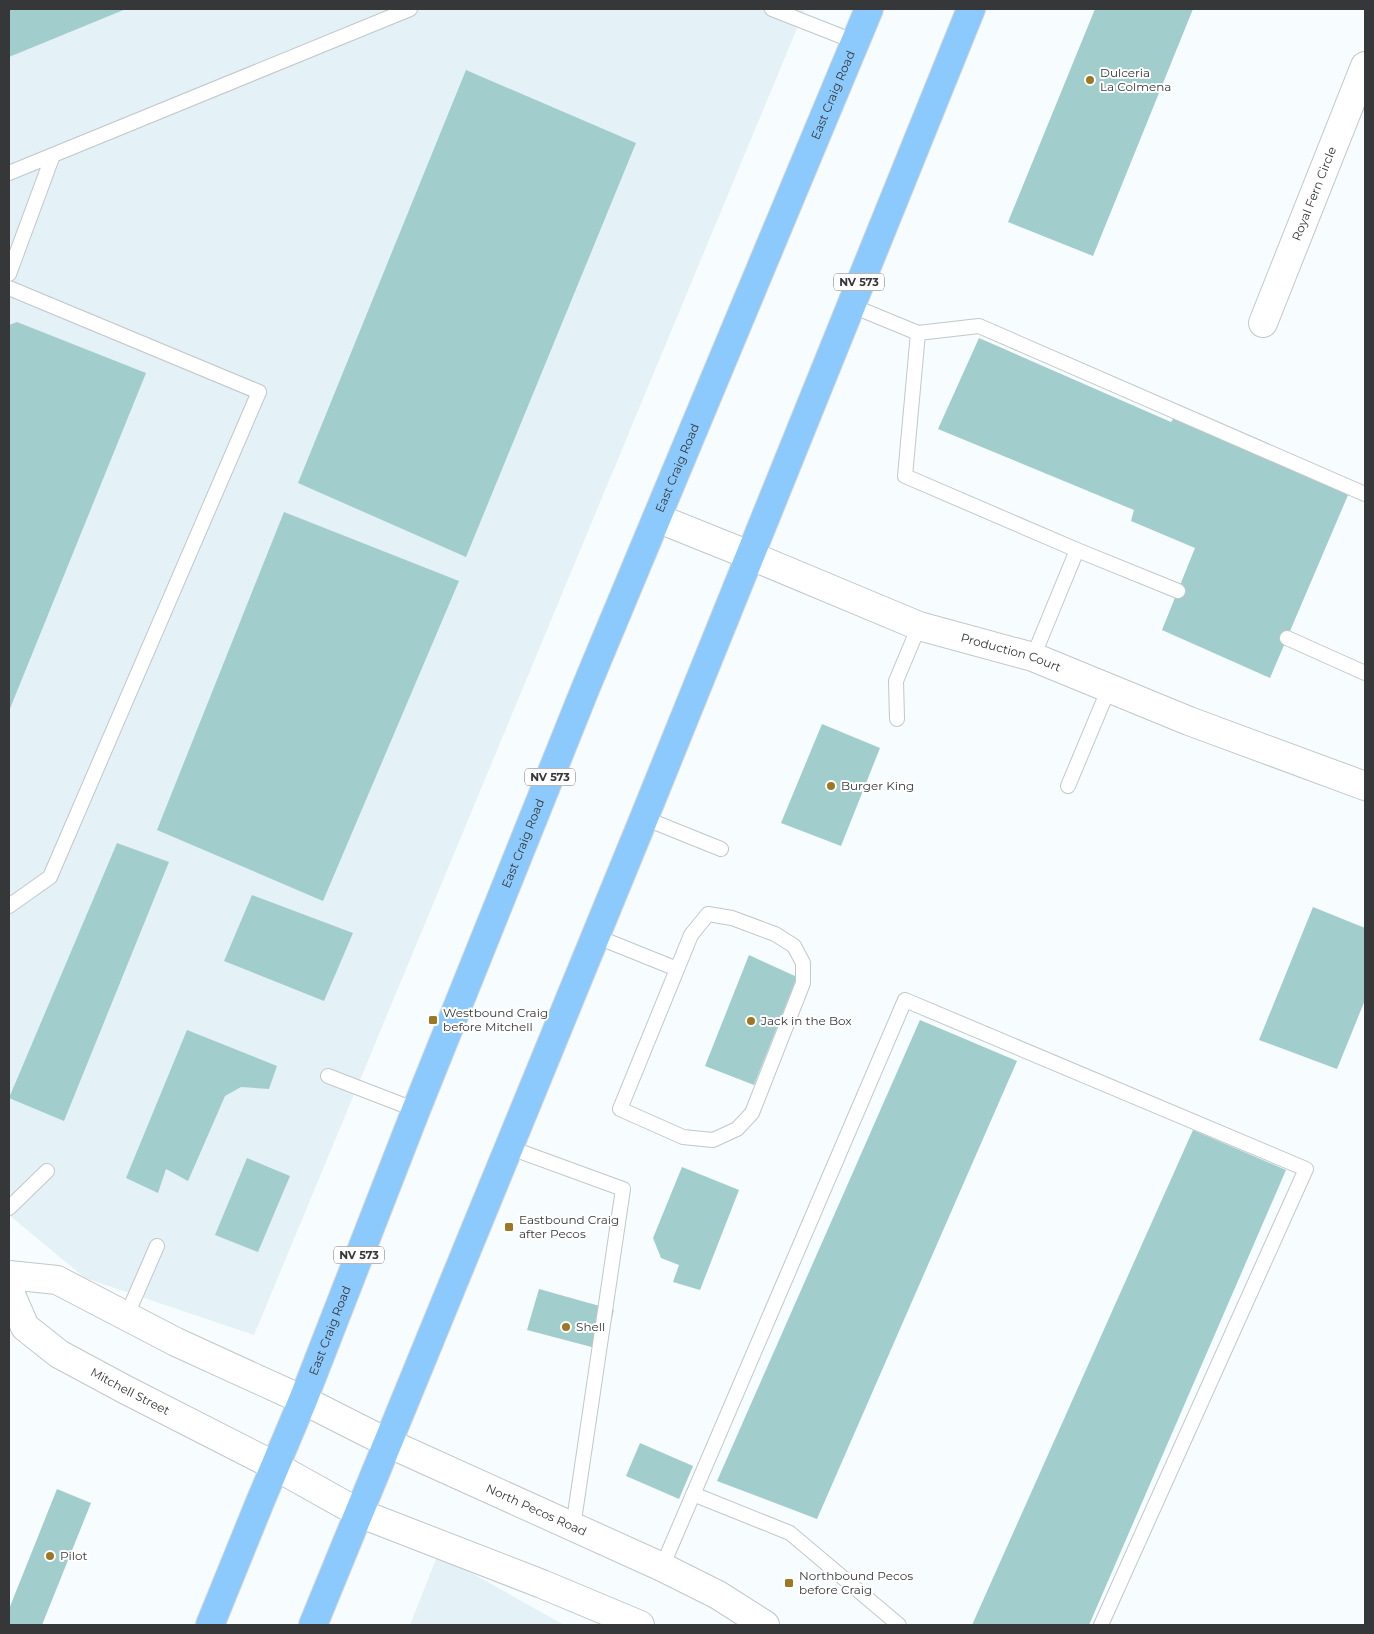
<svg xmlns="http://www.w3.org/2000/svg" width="1374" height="1634" viewBox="0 0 1374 1634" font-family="Montserrat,sans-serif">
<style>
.built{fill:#e4f1f6}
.building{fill:#a1cecc}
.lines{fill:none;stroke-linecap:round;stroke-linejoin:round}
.service-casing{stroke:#c2c7c8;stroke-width:16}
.minor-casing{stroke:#c2c7c8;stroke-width:30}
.tertiary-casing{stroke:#c2c7c8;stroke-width:30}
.secondary-casing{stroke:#c2c7c8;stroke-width:30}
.primary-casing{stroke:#d7d7d7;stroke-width:30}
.service{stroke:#fff;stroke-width:14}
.minor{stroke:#fff;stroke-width:28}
.tertiary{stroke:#fff;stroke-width:28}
.secondary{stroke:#fff;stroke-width:28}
.primary{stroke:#8ccafd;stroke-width:28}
.poi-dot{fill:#9d7824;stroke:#fff;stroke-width:2}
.labels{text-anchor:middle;stroke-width:4;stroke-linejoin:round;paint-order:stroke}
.shield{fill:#fff;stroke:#727374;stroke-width:1}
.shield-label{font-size:11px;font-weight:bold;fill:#353738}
.poi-label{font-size:12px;fill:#353738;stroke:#fff;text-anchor:start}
.street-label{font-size:12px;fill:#353738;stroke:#fff}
</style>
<rect width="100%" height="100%" fill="#f7fcfe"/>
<path class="built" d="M 9,9 L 805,9 L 254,1335 L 85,1278 L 9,1215 Z
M 438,1554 L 564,1625 L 410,1625 Z"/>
<path class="building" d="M 9,9 L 126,9 L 9,57 Z
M 1095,9 L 1193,9 L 1093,256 L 1008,222 Z
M 466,70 L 636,143 L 466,557 L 298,483 Z
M 17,322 L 146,373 L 9,711 L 9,325 Z
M 979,338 L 1171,422 L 1177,413 L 1351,488 L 1270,678 L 1162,630 L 1195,548 L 1131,521 L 1134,510 L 938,429 Z
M 284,512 L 459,581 L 323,901 L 157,830 Z
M 822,724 L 880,748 L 841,846 L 781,823 Z
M 117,843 L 169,862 L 64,1121 L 9,1098 Z
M 252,895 L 353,933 L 324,1001 L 224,961 Z
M 1313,907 L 1365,928 L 1365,1000 L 1337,1069 L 1259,1040 Z
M 749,955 L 797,977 L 754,1085 L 705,1066 Z
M 920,1020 L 1017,1061 L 817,1519 L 717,1481 Z
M 187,1030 L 277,1066 L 269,1089 L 241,1087 L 225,1096 L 188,1181 L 166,1169 L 158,1193 L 126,1178 Z
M 1193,1130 L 1286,1170 L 1089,1625 L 972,1625 Z
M 247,1158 L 290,1176 L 258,1252 L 215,1235 Z
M 682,1167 L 739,1190 L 700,1290 L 673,1282 L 679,1265 L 661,1258 L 653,1238 Z
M 539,1289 L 614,1310 L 603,1350 L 527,1330 Z
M 640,1443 L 693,1466 L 679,1499 L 626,1476 Z
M 57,1489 L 91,1503 L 42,1625 L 9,1625 L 9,1609 Z"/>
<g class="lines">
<g class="service-casing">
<path id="service" d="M 772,9 L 856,42
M 9,173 L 410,9
M 9,274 L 53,155
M 9,288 L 259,392 L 50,877 L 9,906
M 850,305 L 918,333 L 979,326 L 1365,494
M 918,333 L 905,476 L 1077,550 L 1178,591
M 1287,638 L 1365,673
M 1033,657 L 1077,550
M 897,719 L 896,681 L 919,626
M 1068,786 L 1109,688
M 644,818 L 721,849
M 708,914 L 732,918 L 775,934 L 794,946 L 803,963 L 803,983 L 752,1113 L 737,1129 L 713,1140 L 683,1137 L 620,1109 L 691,935 Z
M 595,936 L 677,969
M 328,1076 L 416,1110
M 508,1147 L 623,1189 L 573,1527
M 9,1208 L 47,1171
M 127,1315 L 157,1246
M 693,1494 L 790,1533 L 899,1625
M 662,1567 L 905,1000 L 1306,1169 L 1101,1625"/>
</g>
<g class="minor-casing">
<g id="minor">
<path id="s1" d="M 1263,323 L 1365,66"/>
<path id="s2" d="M 657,518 L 749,555 L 919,626 L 1033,657 L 1189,721 L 1365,786"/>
</g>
</g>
<g class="tertiary-casing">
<g id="tertiary">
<path d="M 9,1275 L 57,1280 L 176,1342 L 303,1400"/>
<path id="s3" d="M 9,1290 L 25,1327 L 59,1354 L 126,1390 L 275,1466"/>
</g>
</g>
<g class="secondary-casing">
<g id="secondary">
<path id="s4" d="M 303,1400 L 388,1443 L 662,1567 L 718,1595 L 765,1625"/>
<path d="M 275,1466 L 359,1513 L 542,1584 L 640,1625"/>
</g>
</g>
<g class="primary-casing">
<g id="primary">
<path id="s5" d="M 210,1625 L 260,1502 L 303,1400 L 416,1110 L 586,687 L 869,9"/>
<path d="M 313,1625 L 644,818 L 971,9"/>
</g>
</g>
<use href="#service" class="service"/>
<use href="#minor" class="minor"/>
<use href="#tertiary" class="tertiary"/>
<use href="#secondary" class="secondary"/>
<use href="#primary" class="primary"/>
</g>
<g class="poi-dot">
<circle cx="1090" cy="80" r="5"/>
<circle cx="831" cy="786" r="5"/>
<rect x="428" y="1015" width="10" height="10" rx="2.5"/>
<circle cx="751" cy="1021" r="5"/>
<rect x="504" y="1222" width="10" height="10" rx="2.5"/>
<circle cx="566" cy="1327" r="5"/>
<circle cx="50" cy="1556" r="5"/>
<rect x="784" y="1578" width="10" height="10" rx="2.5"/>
</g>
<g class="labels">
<g class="shield">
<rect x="834" y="273.5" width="50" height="17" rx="4"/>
<rect x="525" y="768.5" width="50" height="17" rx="4"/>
<rect x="334" y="1246.5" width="50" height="17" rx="4"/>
</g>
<g class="shield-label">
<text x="859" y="286">NV 573</text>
<text x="550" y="781">NV 573</text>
<text x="359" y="1259">NV 573</text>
</g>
<g class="poi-label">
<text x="1100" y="77">Dulceria<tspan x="1100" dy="14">La Colmena</tspan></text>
<text x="841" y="790">Burger King</text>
<text x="443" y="1017">Westbound Craig<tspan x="443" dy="14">before Mitchell</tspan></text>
<text x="761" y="1025">Jack in the Box</text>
<text x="519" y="1224">Eastbound Craig<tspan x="519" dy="14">after Pecos</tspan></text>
<text x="576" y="1331">Shell</text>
<text x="60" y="1560">Pilot</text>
<text x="799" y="1580">Northbound Pecos<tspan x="799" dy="14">before Craig</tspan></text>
</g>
<g class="street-label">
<text dy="4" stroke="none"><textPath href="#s5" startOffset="1652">East Craig Road</textPath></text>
<text dy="4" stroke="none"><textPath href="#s1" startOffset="139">Royal Fern Circle</textPath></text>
<text dy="4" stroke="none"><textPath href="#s5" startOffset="1248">East Craig Road</textPath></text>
<text dy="4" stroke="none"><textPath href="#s2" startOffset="379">Production Court</textPath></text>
<text dy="4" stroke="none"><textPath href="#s5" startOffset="842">East Craig Road</textPath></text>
<text dy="4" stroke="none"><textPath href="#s5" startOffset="318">East Craig Road</textPath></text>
<text dy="4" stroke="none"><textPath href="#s3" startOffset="164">Mitchell Street</textPath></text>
<text dy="4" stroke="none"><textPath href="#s4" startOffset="258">North Pecos Road</textPath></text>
</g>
</g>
<rect width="1374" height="1634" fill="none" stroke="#353738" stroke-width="20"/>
</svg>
